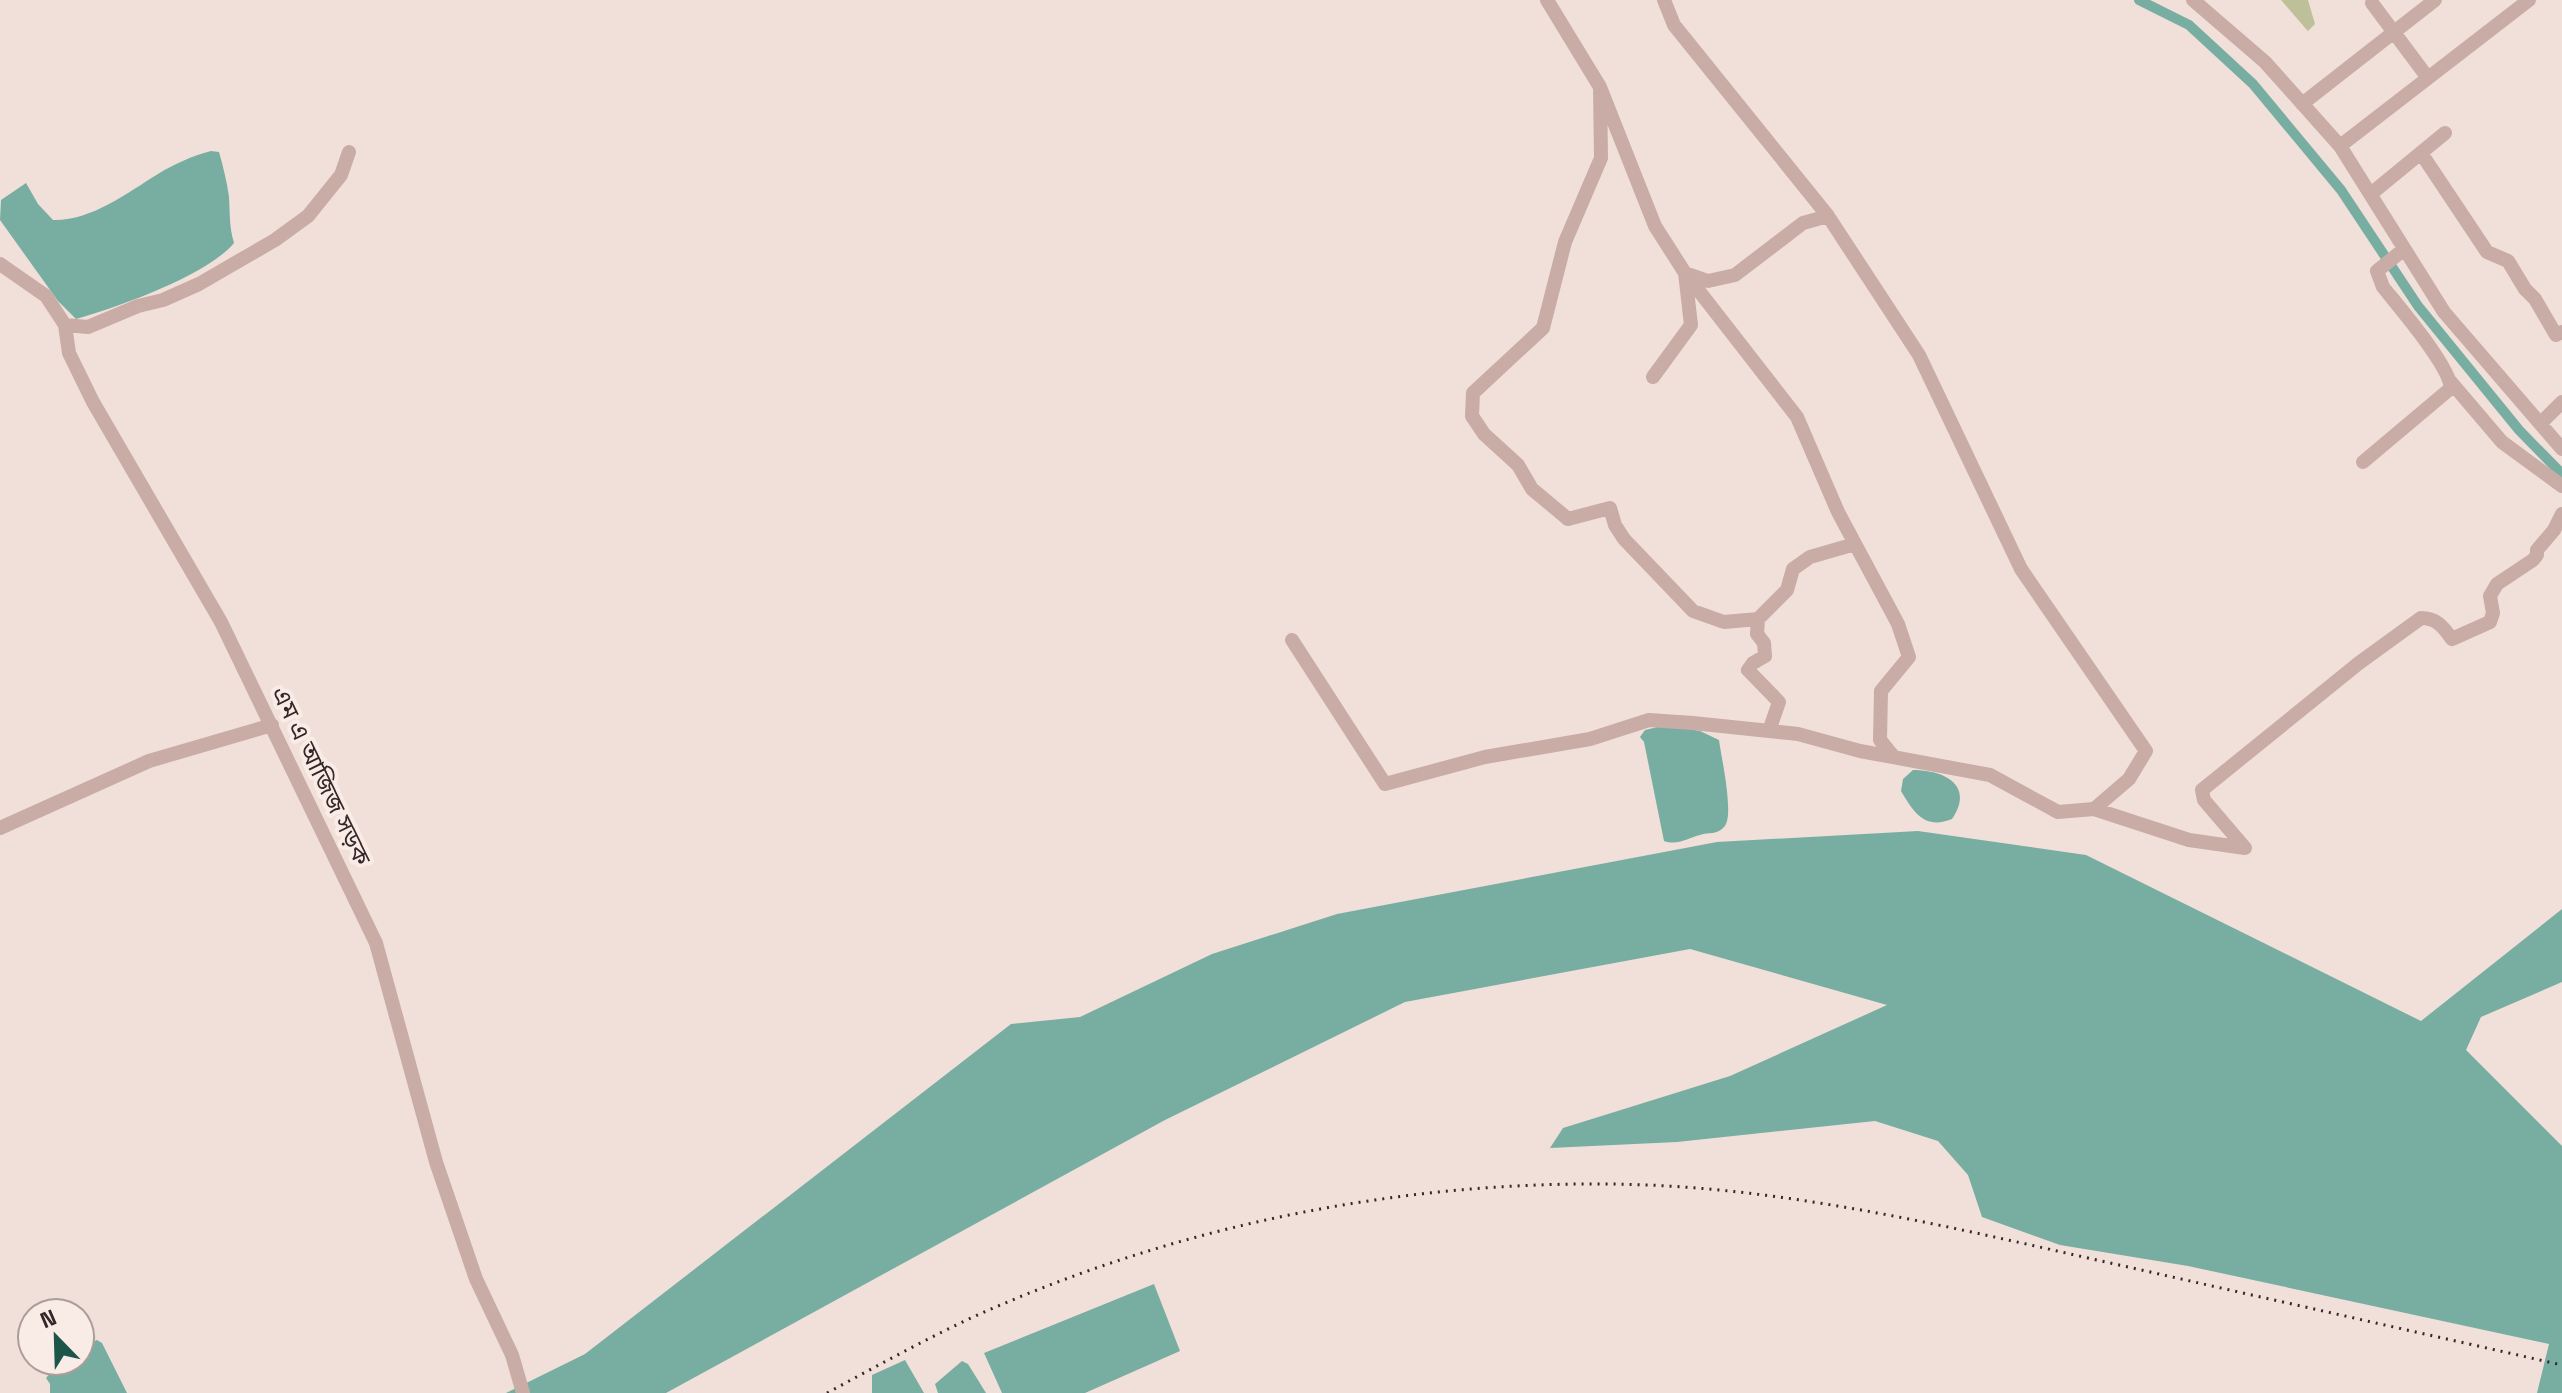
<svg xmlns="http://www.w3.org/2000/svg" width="2562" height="1393" viewBox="0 0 2562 1393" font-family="'Space Grotesk','Noto Sans Bengali',sans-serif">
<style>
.green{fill:#bdc099}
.water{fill:#78aea2}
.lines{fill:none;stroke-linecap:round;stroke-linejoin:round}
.canal{stroke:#78aea2;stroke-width:10}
.minor{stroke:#c9aca5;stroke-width:14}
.rail{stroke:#352727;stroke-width:3;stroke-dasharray:2 6;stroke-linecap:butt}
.labels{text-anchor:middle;stroke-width:8;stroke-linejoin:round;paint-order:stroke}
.street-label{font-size:24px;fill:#352727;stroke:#f9ebe5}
</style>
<rect width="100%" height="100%" fill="#f1e0d9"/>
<path class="green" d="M 2281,0 L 2308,0 L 2315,24 L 2308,31 L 2306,29 Z"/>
<path class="water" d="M 211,151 L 219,152 C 223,166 227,182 229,197 C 230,213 229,227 234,243 C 208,275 116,308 76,319 L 58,301 L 0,220 L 1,200 L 26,183 L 38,204 L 53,220 C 91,221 127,193 158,174 C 174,164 192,156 211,151 Z
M 1666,725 L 1700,731 L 1719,740 C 1721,756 1735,817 1724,827 C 1717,835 1709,832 1700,835 C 1687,838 1678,846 1664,841 L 1644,742 L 1640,737 L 1645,730 Z
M 1913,770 C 1944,770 1975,785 1952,819 C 1925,830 1914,813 1901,791 L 1903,779 Z
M 1918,831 L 2086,855 L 2421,1021 L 2562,909 L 2562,982 L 2481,1017 L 2466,1050 L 2562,1146 L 2562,1393 L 2537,1393 L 2549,1344 L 2188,1266 L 2060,1245 L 1982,1217 L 1968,1175 L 1938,1141 L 1875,1121 L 1677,1142 L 1550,1148 L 1563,1128 L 1730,1076 L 1887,1005 L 1690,949 L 1405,1002 L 1165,1120 L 666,1393 L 506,1393 L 585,1354 L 1011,1024 L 1080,1017 L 1212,954 L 1337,914 L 1717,842 Z
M 1154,1284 L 1180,1351 L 1085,1393 L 1002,1393 L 984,1353 Z
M 97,1340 L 102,1343 L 127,1393 L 50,1393 L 50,1384 L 46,1378 L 59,1363 L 80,1361 L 80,1352 L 84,1345 Z
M 905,1360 L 924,1393 L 872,1393 L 872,1375 Z
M 962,1361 L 968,1364 L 986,1393 L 938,1393 L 935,1384 Z"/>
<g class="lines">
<path class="canal" d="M 2139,0 L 2189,25 L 2253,84 L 2341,190 L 2418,306 L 2519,430 L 2562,474"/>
<path class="minor" d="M 1547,0 L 1600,87 L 1655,226 L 1685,273 L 1797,417 L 1838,512 L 1898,624 L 1909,657 L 1881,691 L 1880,740 L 1893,756
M 1664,0 L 1674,25 L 1828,216 L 1919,355 L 2021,569 L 2146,751 L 2129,779 L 2094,809
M 2193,0 L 2265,62 L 2340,146 L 2444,312 L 2562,449
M 2372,3 L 2428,78
M 1600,87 L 1601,158 L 1565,242 L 1543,328 L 1473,393 L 1472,416 L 1484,434 L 1518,465 L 1532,489 L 1568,519 L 1610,508 L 1615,525 L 1624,539 L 1693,611 L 1724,622 L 1758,619 L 1787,590 L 1793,569 L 1810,557 L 1855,544
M 2302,104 L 2435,0
M 2340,146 L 2529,0
M 2421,153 L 2487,252 L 2508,261 L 2525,289 L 2535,299 L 2556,335 L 2562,332
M 2372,193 L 2445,133
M 0,264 L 46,296 L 65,325 L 69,353 L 93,402 L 221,622 L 376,943 L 436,1162 L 476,1279 L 512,1355 L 523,1393
M 65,325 L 88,327 L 138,306 L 163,300 L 199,284 L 275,240 L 308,216 L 341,175 L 349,152
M 1653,377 L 1691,325 L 1685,273 L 1708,281 L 1735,275 L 1803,223 L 1828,216
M 2450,381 L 2502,442 L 2562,486
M 2541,423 L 2562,402
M 2363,462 L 2451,388 C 2449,365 2399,307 2383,287 L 2377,271 L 2403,250
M 1758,619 L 1757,634 L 1764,643 L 1765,656 L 1753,663 L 1748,670 L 1779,702 L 1769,731
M 1292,640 L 1385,784 L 1485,757 L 1590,739 L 1649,720 L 1693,723 L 1798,734 L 1860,751 L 1990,775 L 2058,812 L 2094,809 L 2189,840 L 2245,848
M 0,828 L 149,761 L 272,725
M 2245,848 L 2204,800 L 2202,790 L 2359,663 L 2421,618 C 2437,618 2443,627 2452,639 L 2490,622 L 2493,613 L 2490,596 L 2497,584 L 2533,560 L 2537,555 L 2537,550 L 2554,530 L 2562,514"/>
<path class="rail" d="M 827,1393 C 875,1367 922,1341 971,1318 C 1167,1229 1385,1183 1600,1184 C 1769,1184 1933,1223 2097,1260 C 2252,1295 2407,1330 2562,1365"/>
</g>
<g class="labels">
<g class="street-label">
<text transform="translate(321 776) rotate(64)" y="8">এম এ আজিজ সড়ক</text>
</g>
</g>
<g transform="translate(56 1337) rotate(337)"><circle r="38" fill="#f9ebe5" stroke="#ab9d99" stroke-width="2"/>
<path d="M0-6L14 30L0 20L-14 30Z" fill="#1c564b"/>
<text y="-12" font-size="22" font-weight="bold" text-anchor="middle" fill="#352727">N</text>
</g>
</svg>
